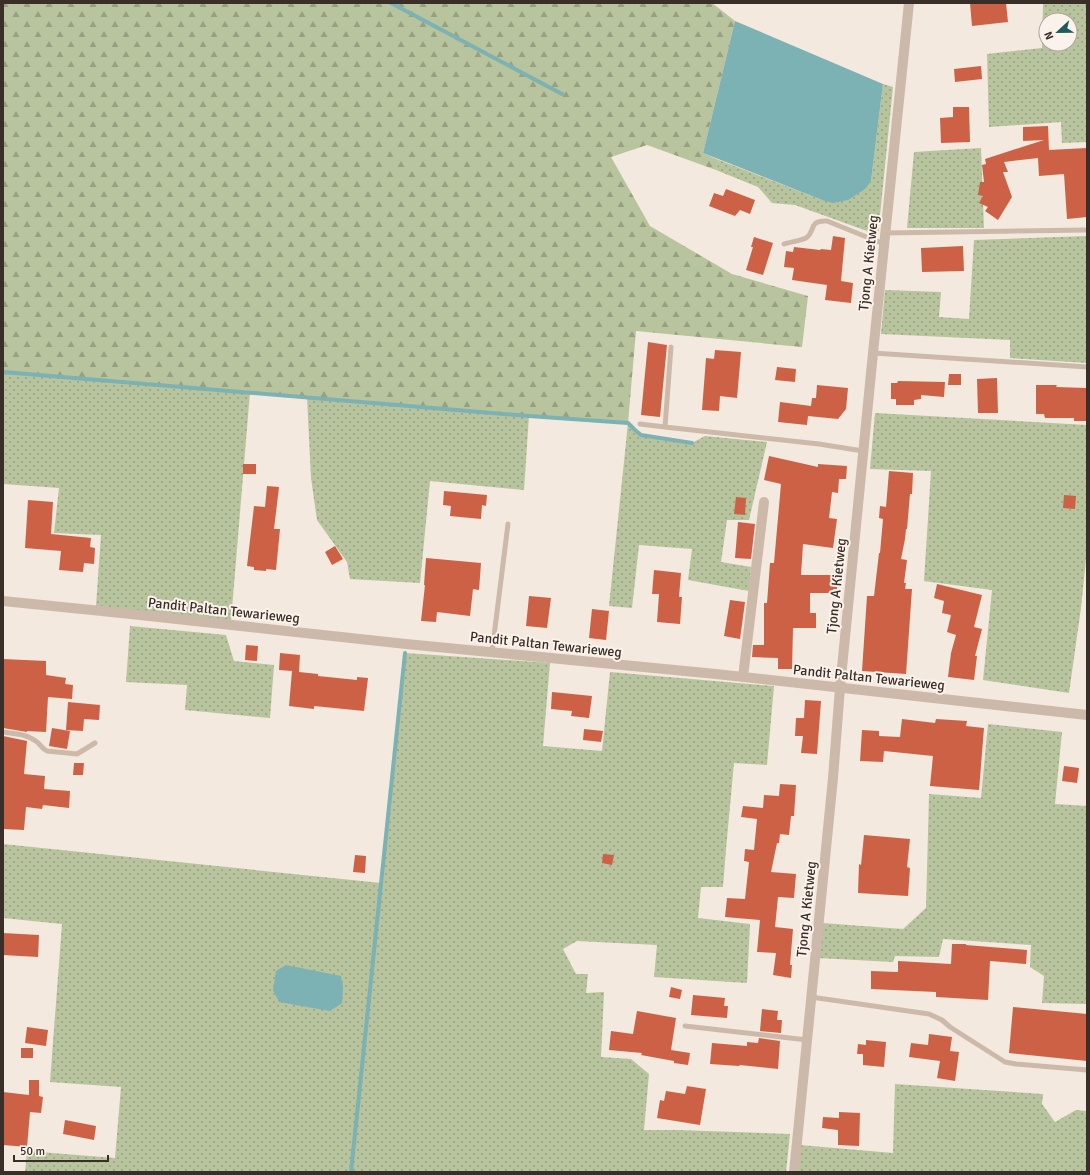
<svg xmlns="http://www.w3.org/2000/svg" width="1090" height="1175" viewBox="0 0 1090 1175" font-family="Signika,sans-serif">
<style>
.grass{fill:url(#grass-dots);fill-rule:evenodd}
.forest{fill:url(#forest-firs)}
.water{fill:#7cb2b3}
.lines{fill:none;stroke-linecap:round;stroke-linejoin:round}
.stream{stroke:#7cb2b3;stroke-width:4}
.building{fill:#cc6145}
.lane{stroke:#cdb9a9;stroke-width:5}
.street{stroke:#cdb9a9;stroke-width:10}
.labels{text-anchor:middle;stroke-width:4;stroke-linejoin:round;paint-order:stroke}
.street-label{font-size:14px;fill:#3a2e29;stroke:#fbf3eb}
</style>
<defs>
<pattern id="grass-dots" width="8" height="8" patternUnits="userSpaceOnUse"><rect width="8" height="8" fill="#b8c49d"/><path d="M2 2h.1M6 6h.1" fill="none" stroke="#97a080" stroke-width="1.8" stroke-linecap="round"/></pattern>
<pattern id="forest-firs" width="22" height="20" patternUnits="userSpaceOnUse"><rect width="22" height="20" fill="#b8c49d"/><path d="M5 1l3.5 6h-7zM16 11l3.5 6h-7z" fill="#97a080"/></pattern>
</defs>
<rect width="100%" height="100%" fill="#f4e9de"/>
<path class="grass" d="M 1043,3 L 1087,3 L 1087,142 L 1062,143 L 1061,122 L 989,127 L 987,54 L 1042,48 ZM 1046,20 L 1070,20 L 1070,44 L 1046,44 Z
M 883,84 L 893,87 L 878,235 L 795,205 L 772,203 L 758,187 L 716,170 L 719,160 L 822,200 L 871,181 Z
M 981,148 L 984,228 L 907,228 L 914,152 Z
M 1087,236 L 1087,363 L 1010,358 L 1010,340 L 881,334 L 885,290 L 941,292 L 939,317 L 969,319 L 974,240 Z
M 3,372 L 250,392 L 231,621 L 96,606 L 101,535 L 54,533 L 59,488 L 3,484 Z
M 307,397 L 529,416 L 524,490 L 430,481 L 420,583 L 350,579 L 347,562 L 317,520 L 311,478 Z
M 875,413 L 1087,425 L 1087,549 L 1081,608 L 1069,693 L 983,680 L 992,590 L 924,581 L 931,471 L 870,469 Z
M 628,423 L 635,430 L 641,435 L 692,443 L 705,436 L 767,442 L 749,520 L 727,520 L 721,562 L 751,567 L 749,591 L 688,580 L 692,549 L 639,545 L 632,608 L 609,606 Z
M 130,626 L 226,635 L 234,661 L 274,665 L 270,718 L 185,710 L 187,685 L 126,682 Z
M 405,653 L 550,663 L 543,746 L 602,751 L 610,672 L 774,686 L 767,765 L 734,763 L 726,849 L 723,887 L 701,887 L 698,918 L 750,924 L 747,983 L 654,977 L 657,945 L 577,941 L 563,949 L 576,974 L 588,974 L 586,993 L 604,992 L 601,1057 L 631,1059 L 649,1074 L 644,1130 L 677,1130 L 790,1134 L 786,1172 L 25,1172 L 27,1151 L 115,1158 L 121,1087 L 50,1082 L 62,924 L 3,918 L 3,844 L 381,883 Z
M 988,724 L 1062,732 L 1055,804 L 1087,806 L 1087,1004 L 1042,1003 L 1044,976 L 1030,967 L 1031,945 L 943,939 L 939,957 L 895,956 L 893,962 L 818,958 L 822,923 L 903,929 L 926,908 L 929,794 L 981,798 Z
M 895,1084 L 1043,1094 L 1042,1104 L 1055,1122 L 1076,1110 L 1087,1111 L 1087,1172 L 797,1172 L 800,1145 L 893,1153 Z"/>
<path class="forest" d="M 3,3 L 712,3 L 735,21 L 703,153 L 719,160 L 716,170 L 647,145 L 611,157 L 650,226 L 732,274 L 808,296 L 802,347 L 636,331 L 628,423 L 529,416 L 3,372 Z"/>
<path class="water" d="M 735,21 L 883,84 L 871,181 L 865,189 L 848,200 L 833,203 L 822,200 L 703,153 Z
M 286,965 L 341,976 L 343,987 L 342,1003 L 330,1011 L 279,1002 L 273,990 L 276,971 Z"/>
<g class="lines">
<path class="stream" d="M 391,3 L 562,94
M 3,372 L 529,416 L 628,423 L 635,430 L 641,435 L 692,443
M 351,1172 L 405,653"/>
</g>
<path class="building" d="M 970,3 L 990,3 L 991,4 L 1006,3 L 1008,22 L 972,26 Z
M 981,66 L 982,79 L 955,82 L 954,69 Z
M 953,107 L 969,107 L 970,142 L 941,143 L 940,118 L 953,117 Z
M 1048,126 L 1049,150 L 1087,148 L 1087,217 L 1067,219 L 1064,174 L 1039,176 L 1038,158 L 1004,162 L 1008,172 L 1003,172 L 1012,197 L 998,220 L 985,211 L 988,207 L 979,203 L 983,196 L 978,195 L 980,182 L 984,182 L 982,165 L 986,164 L 985,159 L 1044,140 L 1023,141 L 1023,127 Z
M 726,189 L 755,200 L 750,214 L 740,210 L 735,216 L 709,206 L 714,193 L 723,196 Z
M 833,236 L 845,238 L 841,281 L 853,283 L 851,303 L 825,300 L 827,285 L 792,280 L 794,268 L 784,267 L 786,251 L 793,252 L 794,247 L 820,250 L 821,249 L 831,250 Z
M 754,237 L 773,243 L 763,275 L 746,270 L 753,247 L 751,247 Z
M 963,246 L 964,271 L 922,272 L 921,248 Z
M 648,342 L 667,345 L 660,417 L 641,415 Z
M 715,350 L 741,352 L 737,398 L 720,396 L 719,411 L 702,410 L 706,358 L 714,359 Z
M 777,367 L 796,369 L 795,382 L 775,380 Z
M 949,374 L 961,374 L 961,385 L 948,385 Z
M 997,378 L 998,413 L 978,413 L 977,379 Z
M 898,381 L 945,382 L 944,397 L 921,395 L 921,399 L 914,400 L 914,405 L 896,405 L 896,399 L 891,399 L 891,383 L 897,383 Z
M 817,385 L 848,388 L 846,409 L 838,419 L 808,416 L 807,425 L 778,422 L 780,402 L 811,406 L 812,398 L 816,398 Z
M 1036,385 L 1057,385 L 1056,387 L 1087,388 L 1087,421 L 1074,421 L 1074,418 L 1045,418 L 1044,414 L 1036,414 Z
M 769,456 L 818,467 L 818,464 L 847,466 L 846,479 L 839,479 L 838,493 L 832,492 L 829,518 L 837,519 L 833,548 L 803,544 L 801,575 L 837,575 L 837,589 L 833,589 L 833,593 L 810,593 L 810,613 L 816,613 L 816,628 L 793,628 L 792,669 L 778,669 L 778,658 L 752,657 L 753,645 L 764,645 L 764,603 L 767,603 L 770,563 L 774,563 L 781,484 L 764,480 Z
M 243,464 L 256,464 L 256,474 L 243,474 Z
M 889,471 L 913,473 L 912,494 L 910,494 L 907,529 L 906,529 L 905,539 L 901,559 L 907,560 L 904,583 L 906,583 L 905,589 L 912,589 L 906,674 L 862,671 L 867,596 L 874,596 L 879,553 L 880,553 L 883,519 L 879,518 L 880,506 L 886,507 Z
M 267,486 L 279,487 L 274,529 L 280,529 L 276,570 L 266,569 L 266,571 L 254,570 L 254,567 L 247,566 L 254,506 L 265,507 Z
M 444,491 L 487,495 L 486,506 L 482,505 L 481,519 L 450,516 L 451,506 L 443,505 Z
M 1064,495 L 1076,496 L 1075,509 L 1063,508 Z
M 736,497 L 746,498 L 745,515 L 734,514 Z
M 28,500 L 53,502 L 51,534 L 91,538 L 90,547 L 95,548 L 94,564 L 84,563 L 83,572 L 59,570 L 61,551 L 25,548 Z
M 738,522 L 755,524 L 751,559 L 735,558 Z
M 335,546 L 343,559 L 332,565 L 325,552 Z
M 426,558 L 481,563 L 479,590 L 473,589 L 470,616 L 437,612 L 436,622 L 421,621 L 425,585 L 424,585 Z
M 654,570 L 681,573 L 679,597 L 682,597 L 680,624 L 657,622 L 659,594 L 652,594 Z
M 937,584 L 982,595 L 974,627 L 982,629 L 975,656 L 977,656 L 974,680 L 948,677 L 951,653 L 956,635 L 947,632 L 951,615 L 942,613 L 944,601 L 934,598 Z
M 529,596 L 551,598 L 547,628 L 526,626 Z
M 730,600 L 745,602 L 740,639 L 724,636 Z
M 592,609 L 609,611 L 606,640 L 589,638 Z
M 246,645 L 258,646 L 257,661 L 245,660 Z
M 280,653 L 300,655 L 299,672 L 318,674 L 318,676 L 357,680 L 357,677 L 368,678 L 364,711 L 314,706 L 314,709 L 289,706 L 292,671 L 279,670 Z
M 3,659 L 46,661 L 46,675 L 66,678 L 65,684 L 73,685 L 72,699 L 48,697 L 46,732 L 27,731 L 27,732 L 3,728 Z
M 552,692 L 592,696 L 589,718 L 571,716 L 572,711 L 551,709 Z
M 805,700 L 821,701 L 817,754 L 801,753 L 803,736 L 795,736 L 796,718 L 804,718 Z
M 68,702 L 100,705 L 99,720 L 84,719 L 83,731 L 66,730 Z
M 902,719 L 935,723 L 936,719 L 967,721 L 966,726 L 984,728 L 979,790 L 930,786 L 933,756 L 884,751 L 883,762 L 860,761 L 862,730 L 879,731 L 879,736 L 900,737 Z
M 52,728 L 70,731 L 67,749 L 49,746 Z
M 584,729 L 603,731 L 601,742 L 583,740 Z
M 3,736 L 27,741 L 24,774 L 45,776 L 44,789 L 70,791 L 69,808 L 43,805 L 42,809 L 26,807 L 24,830 L 3,829 L 4,800 L 3,800 Z
M 74,763 L 84,763 L 83,775 L 73,775 Z
M 1064,766 L 1079,768 L 1077,783 L 1062,781 Z
M 780,784 L 796,785 L 794,816 L 791,816 L 789,835 L 780,834 L 779,843 L 777,843 L 771,872 L 796,874 L 794,898 L 778,897 L 775,927 L 793,929 L 790,965 L 792,965 L 791,978 L 773,975 L 776,953 L 757,952 L 760,920 L 725,917 L 727,898 L 745,899 L 749,862 L 744,861 L 745,849 L 754,850 L 757,819 L 741,817 L 743,806 L 763,808 L 764,795 L 779,796 Z
M 864,835 L 910,839 L 907,867 L 910,868 L 908,896 L 858,893 L 859,864 L 861,865 Z
M 603,854 L 614,855 L 612,865 L 602,863 Z
M 355,855 L 366,856 L 365,873 L 353,872 Z
M 3,933 L 39,935 L 38,957 L 3,955 Z
M 952,944 L 966,944 L 966,945 L 1027,950 L 1026,964 L 990,961 L 988,1000 L 936,997 L 936,992 L 871,989 L 871,971 L 898,972 L 898,961 L 951,964 Z
M 671,987 L 682,990 L 680,999 L 669,997 Z
M 693,995 L 725,998 L 724,1006 L 728,1006 L 727,1018 L 691,1015 Z
M 1013,1007 L 1087,1014 L 1087,1061 L 1009,1053 Z
M 762,1009 L 778,1011 L 777,1020 L 782,1020 L 781,1033 L 760,1031 Z
M 637,1011 L 676,1018 L 671,1050 L 690,1053 L 688,1065 L 674,1063 L 674,1061 L 641,1055 L 642,1053 L 609,1050 L 611,1031 L 633,1034 Z
M 27,1027 L 48,1030 L 46,1046 L 25,1043 Z
M 929,1034 L 952,1037 L 950,1051 L 959,1052 L 955,1081 L 937,1078 L 940,1061 L 909,1057 L 911,1043 L 928,1045 Z
M 759,1038 L 780,1041 L 778,1069 L 740,1065 L 739,1066 L 710,1064 L 712,1043 L 747,1046 L 747,1042 L 758,1043 Z
M 866,1040 L 886,1042 L 884,1067 L 863,1065 L 863,1054 L 857,1054 L 858,1044 L 866,1045 Z
M 21,1048 L 33,1048 L 33,1058 L 21,1058 Z
M 29,1080 L 39,1080 L 39,1096 L 43,1097 L 41,1113 L 30,1112 L 27,1147 L 3,1145 L 3,1092 L 29,1095 Z
M 687,1086 L 706,1089 L 700,1125 L 657,1118 L 660,1100 L 664,1101 L 666,1091 L 685,1094 Z
M 839,1112 L 860,1113 L 859,1146 L 838,1145 L 838,1130 L 822,1128 L 823,1117 L 839,1118 Z
M 65,1120 L 96,1126 L 94,1140 L 63,1134 Z"/>
<g class="lines">
<path class="lane" d="M 885,233 L 1087,230
M 784,244 C 790,242 800,241 806,238 C 816,231 808,220 827,221 L 884,244
M 873,353 L 1087,367
M 640,424 L 665,427 L 819,444 L 863,451
M 665,427 L 671,347
M 492,652 L 508,524
M 3,732 C 15,734 28,734 37,742 C 41,745 42,749 47,751 L 77,754 L 95,743
M 811,997 L 929,1014 L 942,1020 L 950,1027 L 1005,1062 L 1016,1064 L 1087,1070
M 685,1026 L 807,1040"/>
<path class="street" d="M 3,601 L 131,614 L 406,644 L 716,674 L 1087,715
M 743,677 L 764,502
M 794,1172 L 833,778 L 840,688 L 873,353 L 909,3"/>
</g>
<g class="labels">
<g class="street-label">
<text transform="translate(868 263) rotate(-84)" y="5">Tjong A Kietweg</text>
<text transform="translate(836 586) rotate(-84)" y="5">Tjong A Kietweg</text>
<text transform="translate(224 610) rotate(6)" y="5">Pandit Paltan Tewarieweg</text>
<text transform="translate(546 644) rotate(6)" y="5">Pandit Paltan Tewarieweg</text>
<text transform="translate(869 677) rotate(6)" y="5">Pandit Paltan Tewarieweg</text>
<text transform="translate(806 909) rotate(-84)" y="5">Tjong A Kietweg</text>
</g>
</g>
<rect width="1090" height="1175" fill="none" stroke="#3a2e29" stroke-width="8"/>
<g transform="translate(1058 32) rotate(248)"><circle r="19" fill="#fbf3eb" stroke="#aea49d"/>
<path d="M0-3L7 15L0 10L-7 15Z" fill="#1c5c5e"/>
<text y="-6" font-size="11" font-weight="bold" text-anchor="middle" fill="#3a2e29">N</text>
</g>
<path d="M14 1155v6h94v-6" fill="none" stroke="#3a2e29" stroke-width="2"/>
<text x="20" y="1155" font-size="12" fill="#3a2e29" stroke="#fbf3eb" stroke-width="3" paint-order="stroke">50 m</text>
</svg>
